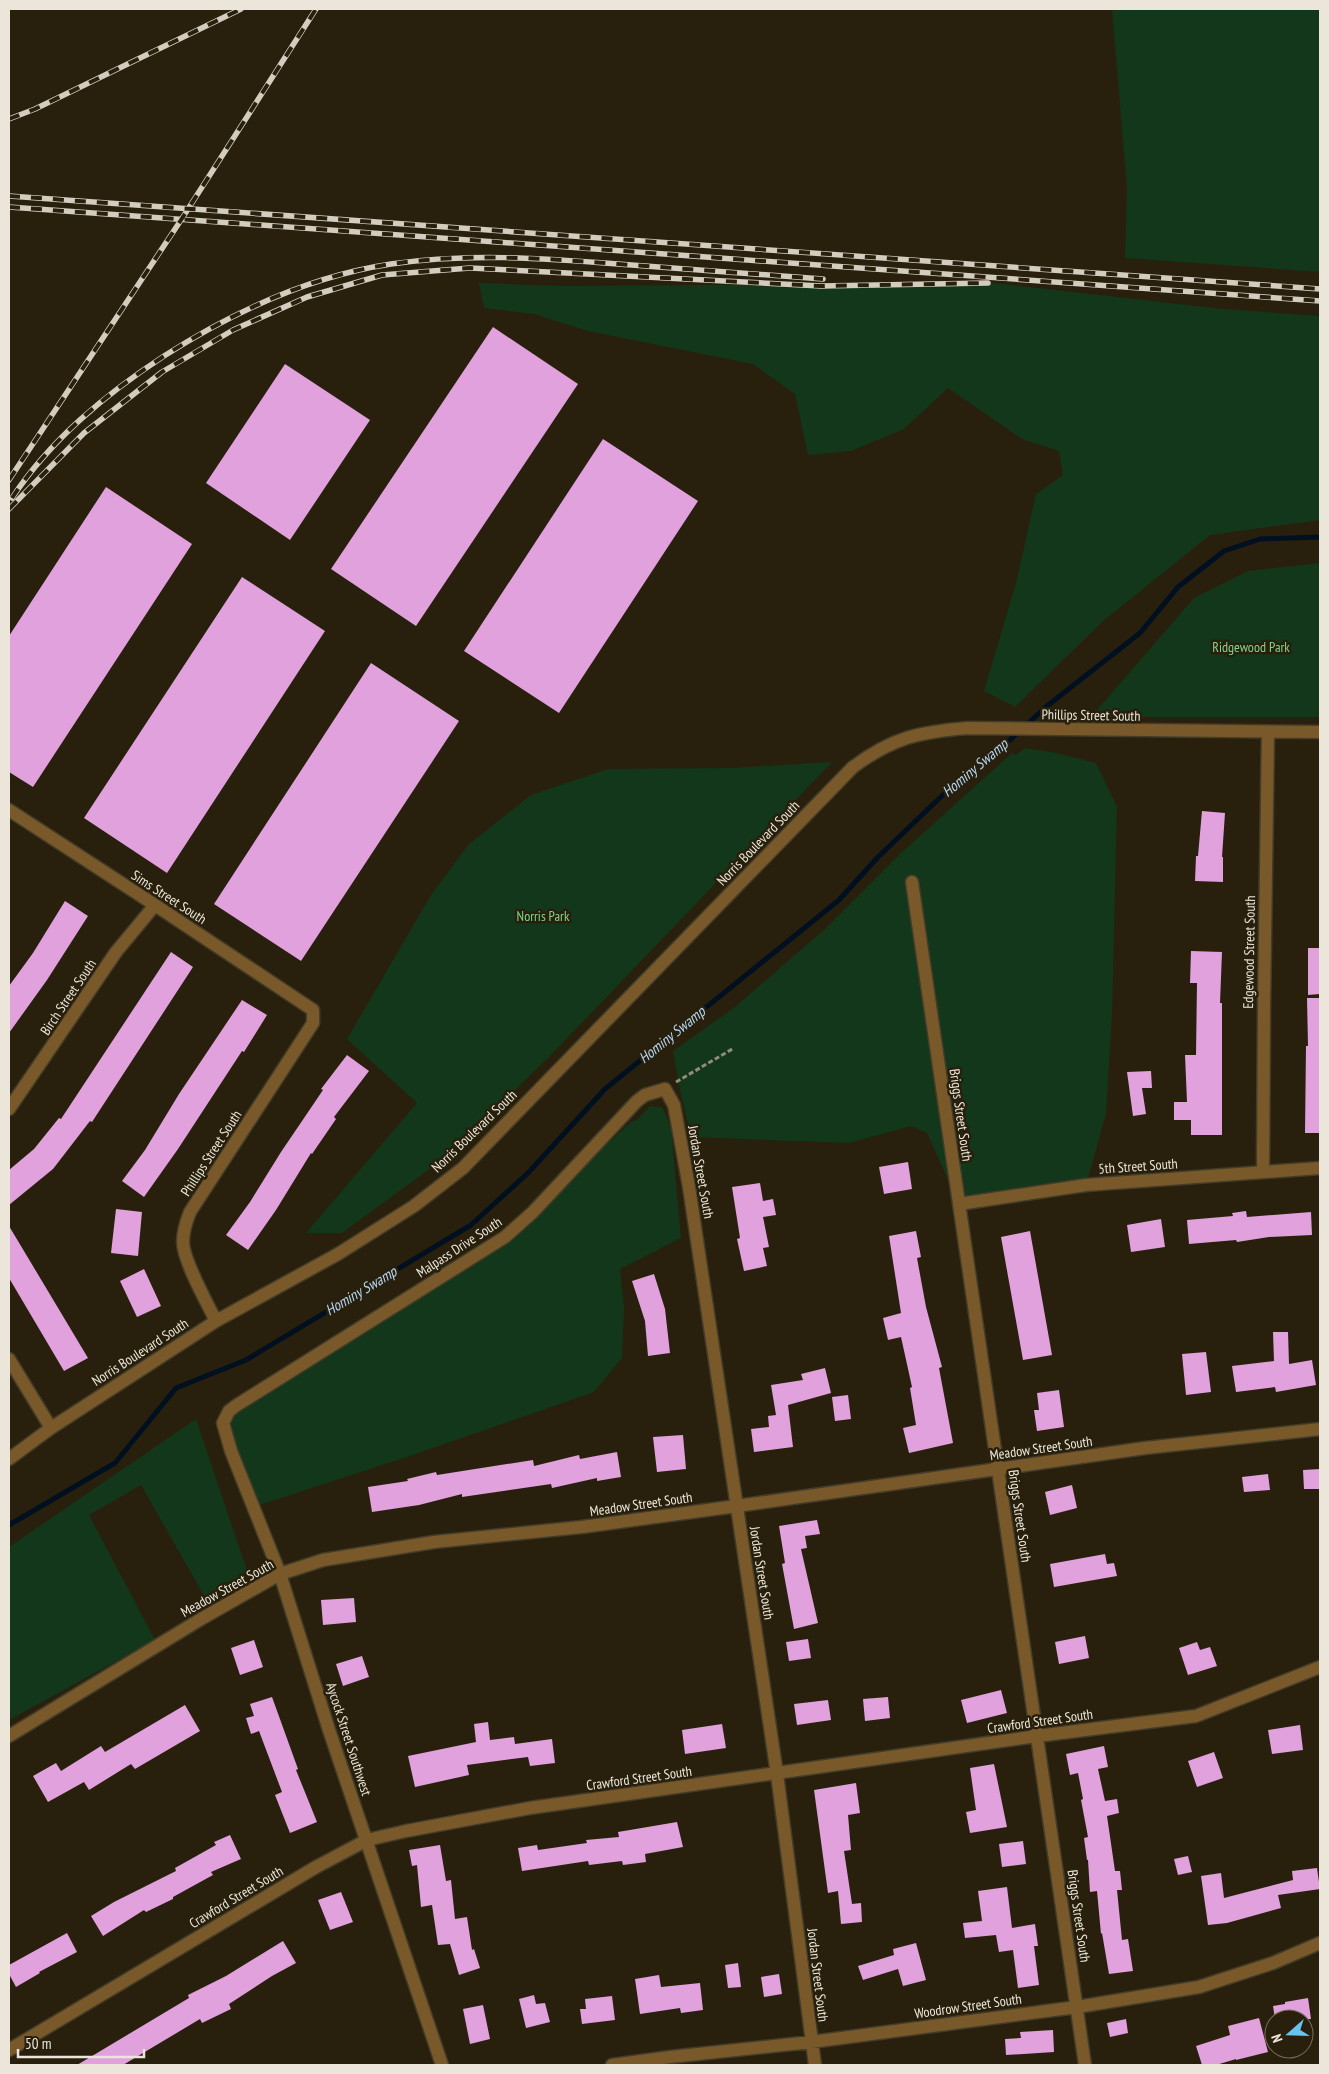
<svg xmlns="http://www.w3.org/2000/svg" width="1329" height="2074" viewBox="0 0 1329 2074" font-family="'PT Sans Narrow',sans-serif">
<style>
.green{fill:#13371a}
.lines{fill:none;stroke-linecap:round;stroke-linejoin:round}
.stream{stroke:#001020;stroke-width:5}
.building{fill:#e0a1dd}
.minor-casing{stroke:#433c29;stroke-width:15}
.path{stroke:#928c7c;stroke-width:3;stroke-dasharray:5 2.5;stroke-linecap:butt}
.minor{stroke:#79592a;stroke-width:12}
.rail-casing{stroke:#d3cdbf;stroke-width:5.5}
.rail{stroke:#28200c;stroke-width:4;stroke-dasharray:11;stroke-linecap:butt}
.labels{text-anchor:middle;stroke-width:5;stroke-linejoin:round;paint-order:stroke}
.park-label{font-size:14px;fill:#7dd78b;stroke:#28200c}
.street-label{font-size:14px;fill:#ebe6d9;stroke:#28200c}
.water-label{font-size:15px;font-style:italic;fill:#b5d7f5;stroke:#28200c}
</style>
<rect width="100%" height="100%" fill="#28200c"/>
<path class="green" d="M 1112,9 L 1320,9 L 1320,272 L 1125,258 L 1127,189 Z
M 479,283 L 565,286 L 993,283 L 1223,309 L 1320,316 L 1320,520 L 1210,535 L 1102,622 L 1015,707 L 984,691 L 1016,583 L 1036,494 L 1063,475 L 1059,451 L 1022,439 L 948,388 L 904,429 L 851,451 L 808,455 L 795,394 L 753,364 L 588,331 L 534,314 L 484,308 Z
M 1320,563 L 1320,717 L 1091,717 L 1194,598 L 1248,571 Z
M 1025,748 L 1057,753 L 1096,763 L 1117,807 L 1112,1014 L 1106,1114 L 1086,1185 L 959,1204 L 927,1133 L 911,1126 L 849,1143 L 691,1137 L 680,1090 L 673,1051 L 735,1007 L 825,929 L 900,854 L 1012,753 L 1016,755 Z
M 832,762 L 548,1058 L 446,1157 L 342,1233 L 306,1233 L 417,1103 L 347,1039 L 431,895 L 469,844 L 531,795 L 608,769 L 728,768 Z
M 650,1106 L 662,1107 L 671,1128 L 681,1238 L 620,1269 L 624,1308 L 622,1358 L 594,1392 L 407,1457 L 253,1507 L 224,1430 L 229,1411 L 512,1231 L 631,1122 L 637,1120 Z
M 196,1419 L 249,1576 L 210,1606 L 141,1485 L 89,1515 L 155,1640 L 9,1720 L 9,1547 Z"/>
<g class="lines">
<path class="stream" d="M 9,1525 L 115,1463 L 176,1388 L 246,1360 L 471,1225 L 528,1173 L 605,1089 L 839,900 L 878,857 L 948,790 L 989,759 L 1047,706 L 1140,633 L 1178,587 L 1224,551 L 1260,539 L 1320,537"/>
</g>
<path class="building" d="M 493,327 L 578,384 L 416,626 L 331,569 Z
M 285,364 L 370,420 L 290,540 L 206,483 Z
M 603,439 L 698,501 L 559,713 L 464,651 Z
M 106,487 L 192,544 L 33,787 L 9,772 L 9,636 Z
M 242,577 L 325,631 L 167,873 L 84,818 Z
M 371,663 L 459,721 L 301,961 L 214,904 Z
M 1202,811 L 1225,813 L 1222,857 L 1223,857 L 1223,882 L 1195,881 L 1196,856 L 1198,856 Z
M 65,901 L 88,916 L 47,980 L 9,1033 L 9,986 L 33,953 Z
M 1308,948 L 1320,948 L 1320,994 L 1308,995 Z
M 1191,951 L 1222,952 L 1220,1003 L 1222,1003 L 1222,1135 L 1191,1135 L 1191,1120 L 1174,1120 L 1174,1102 L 1187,1102 L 1185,1055 L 1196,1055 L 1197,983 L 1190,983 Z
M 171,952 L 193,967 L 92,1122 L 90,1121 L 53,1169 L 9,1205 L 9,1170 L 34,1149 L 59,1118 L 61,1119 Z
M 1307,998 L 1320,998 L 1320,1133 L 1305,1133 L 1306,1046 L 1308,1046 Z
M 242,1000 L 267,1015 L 244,1052 L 242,1051 L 178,1149 L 144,1197 L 122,1181 L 145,1150 L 179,1094 Z
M 347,1055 L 369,1071 L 334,1117 L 336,1119 L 312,1154 L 311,1153 L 276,1210 L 248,1250 L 226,1235 L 250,1202 L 281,1152 L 323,1090 L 321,1089 Z
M 1151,1071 L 1152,1088 L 1142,1088 L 1146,1114 L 1133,1116 L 1127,1072 Z
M 908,1162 L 912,1189 L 884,1194 L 879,1167 Z
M 760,1183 L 763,1201 L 773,1199 L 776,1215 L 763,1217 L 769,1247 L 763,1248 L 767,1266 L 744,1271 L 737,1239 L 740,1238 L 732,1187 Z
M 116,1209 L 142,1212 L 138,1256 L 111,1253 Z
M 1246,1211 L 1247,1217 L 1311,1212 L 1312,1235 L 1269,1237 L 1237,1242 L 1236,1240 L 1189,1244 L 1187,1220 L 1233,1216 L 1232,1213 Z
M 1161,1219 L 1165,1247 L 1131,1252 L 1127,1225 Z
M 9,1226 L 88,1358 L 64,1371 L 9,1278 Z
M 916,1231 L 921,1257 L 917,1258 L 926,1307 L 942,1367 L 939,1368 L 953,1443 L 909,1453 L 903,1428 L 916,1425 L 910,1388 L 912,1387 L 901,1337 L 888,1340 L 883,1318 L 901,1313 L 889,1236 Z
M 1030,1231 L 1052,1355 L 1023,1360 L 1001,1237 Z
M 144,1269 L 161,1306 L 137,1317 L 120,1281 Z
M 654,1274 L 665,1309 L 670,1353 L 648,1356 L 645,1321 L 632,1281 Z
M 1273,1332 L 1288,1332 L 1289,1364 L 1312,1360 L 1316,1385 L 1276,1392 L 1275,1387 L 1236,1392 L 1232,1366 L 1274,1361 Z
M 1206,1352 L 1211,1392 L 1186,1395 L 1182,1354 Z
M 825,1368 L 831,1393 L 788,1405 L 793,1447 L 754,1452 L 751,1429 L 769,1427 L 768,1416 L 776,1415 L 771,1385 L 803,1380 L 801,1374 Z
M 1059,1390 L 1064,1427 L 1037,1431 L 1034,1410 L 1039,1410 L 1037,1393 Z
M 848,1395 L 851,1419 L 835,1421 L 832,1397 Z
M 683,1435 L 686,1469 L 657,1472 L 653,1437 Z
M 617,1452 L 621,1477 L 597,1481 L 597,1478 L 552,1488 L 551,1484 L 462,1497 L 462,1494 L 419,1505 L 372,1512 L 368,1487 L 408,1481 L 407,1479 L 436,1472 L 437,1475 L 533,1460 L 534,1466 L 579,1455 L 580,1459 Z
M 1320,1469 L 1320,1489 L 1304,1489 L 1303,1470 Z
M 1268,1474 L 1270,1490 L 1244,1492 L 1242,1477 Z
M 1072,1485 L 1077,1508 L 1050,1515 L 1045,1492 Z
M 817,1520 L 820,1534 L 805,1536 L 807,1548 L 801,1549 L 818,1623 L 794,1629 L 782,1564 L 785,1563 L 779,1526 Z
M 1105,1554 L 1107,1564 L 1114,1563 L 1117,1576 L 1054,1587 L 1050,1564 Z
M 354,1598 L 356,1622 L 323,1625 L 321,1600 Z
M 1085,1636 L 1089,1658 L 1059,1664 L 1055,1642 Z
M 808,1639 L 811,1658 L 789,1661 L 786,1642 Z
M 254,1640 L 263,1667 L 240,1675 L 231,1648 Z
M 1197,1642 L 1200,1650 L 1210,1647 L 1217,1666 L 1188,1675 L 1179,1648 Z
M 362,1656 L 369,1677 L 343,1686 L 336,1664 Z
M 1001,1690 L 1007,1713 L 967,1723 L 961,1700 Z
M 272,1697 L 298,1769 L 296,1770 L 317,1822 L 290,1833 L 275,1795 L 282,1792 L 259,1731 L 251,1734 L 246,1718 L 254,1716 L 250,1704 Z
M 888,1697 L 890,1718 L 865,1721 L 863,1699 Z
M 828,1700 L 831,1720 L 797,1725 L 794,1704 Z
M 185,1705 L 200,1731 L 135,1769 L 131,1764 L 89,1790 L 84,1782 L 48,1802 L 33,1776 L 56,1763 L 61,1771 L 101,1746 L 105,1752 Z
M 488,1722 L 490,1740 L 514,1737 L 515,1744 L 552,1739 L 555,1763 L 530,1766 L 528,1757 L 467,1765 L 469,1775 L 415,1787 L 408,1756 L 476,1742 L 474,1724 Z
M 722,1724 L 726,1748 L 685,1754 L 682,1730 Z
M 1300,1725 L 1303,1750 L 1272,1754 L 1268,1730 Z
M 1104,1746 L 1108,1767 L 1098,1769 L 1105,1801 L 1117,1799 L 1119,1813 L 1107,1816 L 1115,1871 L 1120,1871 L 1122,1890 L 1117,1890 L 1122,1940 L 1128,1939 L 1133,1971 L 1109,1974 L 1102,1933 L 1101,1934 L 1097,1891 L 1090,1892 L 1088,1860 L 1087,1860 L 1084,1838 L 1088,1837 L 1081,1800 L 1083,1799 L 1078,1773 L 1070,1775 L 1066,1754 Z
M 1214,1752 L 1223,1778 L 1197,1787 L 1188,1761 Z
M 994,1764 L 1007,1827 L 970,1833 L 966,1812 L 976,1810 L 970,1768 Z
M 856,1783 L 860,1813 L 848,1815 L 851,1850 L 844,1851 L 852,1904 L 861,1903 L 862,1922 L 841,1924 L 838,1891 L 828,1893 L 814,1790 Z
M 677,1822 L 683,1847 L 645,1854 L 646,1862 L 623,1865 L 622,1861 L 589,1865 L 588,1861 L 522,1871 L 518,1848 L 537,1845 L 538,1850 L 587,1843 L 586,1840 L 619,1837 L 618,1832 Z
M 230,1835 L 241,1859 L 211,1872 L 213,1875 L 173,1897 L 173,1899 L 146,1912 L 144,1910 L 103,1936 L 91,1916 L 114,1902 L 176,1871 L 175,1868 L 216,1845 L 214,1842 Z
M 1023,1841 L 1026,1864 L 1002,1867 L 999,1844 Z
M 440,1845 L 446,1881 L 451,1880 L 455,1919 L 467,1917 L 472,1950 L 474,1949 L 480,1968 L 459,1975 L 450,1944 L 438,1945 L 432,1905 L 421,1907 L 417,1865 L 412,1866 L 409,1850 Z
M 1188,1856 L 1192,1872 L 1178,1875 L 1174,1859 Z
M 1317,1868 L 1320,1889 L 1278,1895 L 1281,1908 L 1227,1923 L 1208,1925 L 1201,1876 L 1221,1873 L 1224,1898 L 1293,1880 L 1292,1871 Z
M 1007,1887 L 1012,1928 L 1035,1924 L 1038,1946 L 1034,1946 L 1039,1985 L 1018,1988 L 1013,1950 L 999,1952 L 996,1935 L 965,1938 L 963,1923 L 982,1921 L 978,1891 Z
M 341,1892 L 353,1922 L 330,1930 L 318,1900 Z
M 67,1933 L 77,1952 L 39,1972 L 40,1973 L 16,1987 L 9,1974 L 9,1965 Z
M 283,1941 L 296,1963 L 272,1976 L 229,2004 L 231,2009 L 202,2023 L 200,2019 L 123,2065 L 77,2065 L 189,1998 L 188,1995 L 226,1976 Z
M 916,1943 L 926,1980 L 903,1986 L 898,1969 L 863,1980 L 858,1966 L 894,1955 L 893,1949 Z
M 738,1963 L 741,1987 L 728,1988 L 725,1965 Z
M 779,1974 L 782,1994 L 764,1997 L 761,1977 Z
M 659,1975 L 661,1987 L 700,1983 L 703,2010 L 681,2013 L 680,2008 L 640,2014 L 635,1979 Z
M 534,1995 L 536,2004 L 545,2003 L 550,2022 L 526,2028 L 519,1999 Z
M 612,1996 L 615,2020 L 582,2024 L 580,2009 L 586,2009 L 585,1999 Z
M 1308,1998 L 1311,2019 L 1275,2019 L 1273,2006 L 1285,2004 L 1285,2002 Z
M 483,2005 L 490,2039 L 470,2044 L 463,2009 Z
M 1259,2018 L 1268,2052 L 1236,2060 L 1236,2059 L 1216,2065 L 1202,2065 L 1196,2046 L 1230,2035 L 1228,2026 Z
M 1126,2019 L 1128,2033 L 1110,2037 L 1107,2023 Z
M 1053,2030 L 1054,2052 L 1006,2055 L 1005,2039 L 1021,2038 L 1020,2032 Z"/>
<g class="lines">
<g class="minor-casing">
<path id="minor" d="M 9,810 L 155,905 L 313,1010 L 313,1023 L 190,1212 C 186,1222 183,1231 183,1242 C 183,1260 207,1303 216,1321
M 912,882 L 1085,2065
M 9,1109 L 116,952 L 155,905
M 1263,1172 L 1264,1007 L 1268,732
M 959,1204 L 1086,1185 L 1320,1168
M 9,1359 L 51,1428
M 9,1459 L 51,1428 L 216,1321 L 338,1254 L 414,1206 L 463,1168 L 853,767 C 894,737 919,732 968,728 L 1320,732
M 9,1736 L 201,1619 L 280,1574 L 323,1560 L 434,1542 L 582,1527 L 737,1506 L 1145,1448 L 1320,1429
M 9,2050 L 316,1867 L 367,1840 L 406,1831 L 530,1808 L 1037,1736 L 1196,1716 L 1320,1667
M 442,2065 L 329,1730 L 280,1574 L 231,1451 L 223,1423 L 229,1411 L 237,1405 L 505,1237 L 533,1212 L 637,1101 L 645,1095 L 665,1089 L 674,1105 L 689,1187 L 777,1774 L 815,2065
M 612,2065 L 670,2057 L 811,2042 L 1077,2007 L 1199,1987 L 1273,1963 L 1320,1943"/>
</g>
<path class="path" d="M 676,1082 L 734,1048"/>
<use href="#minor" class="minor"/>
<g class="rail-casing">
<path id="rail" d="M 9,119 L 35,109 L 241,9
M 9,196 L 1320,289
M 9,207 L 1320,301
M 9,480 L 181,220 L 316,9
M 12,498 C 51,439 106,394 164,356 C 233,312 310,276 391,264 C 466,253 542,258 618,264 C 687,269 755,274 823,279
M 9,509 L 84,433 L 162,372 L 233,330 L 307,297 L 382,275 L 470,268 L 821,286 L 988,283"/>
</g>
<use href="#rail" class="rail"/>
</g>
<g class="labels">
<g class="park-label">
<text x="1251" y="652">Ridgewood Park</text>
<text x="543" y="921">Norris Park</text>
</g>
<g class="street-label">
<text transform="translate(1091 715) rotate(1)" y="5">Phillips Street South</text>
<text transform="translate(758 843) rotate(-46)" y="5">Norris Boulevard South</text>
<text transform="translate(169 897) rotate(33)" y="5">Sims Street South</text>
<text transform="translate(1249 952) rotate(-89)" y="5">Edgewood Street South</text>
<text transform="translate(68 997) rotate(-56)" y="5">Birch Street South</text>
<text transform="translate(961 1115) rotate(82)" y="5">Briggs Street South</text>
<text transform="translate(474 1131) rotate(-44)" y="5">Norris Boulevard South</text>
<text transform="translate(211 1153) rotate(-57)" y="5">Phillips Street South</text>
<text transform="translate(1138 1166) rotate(-4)" y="5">5th Street South</text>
<text transform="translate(701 1172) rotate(80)" y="5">Jordan Street South</text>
<text transform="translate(459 1247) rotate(-33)" y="5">Malpass Drive South</text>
<text transform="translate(140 1352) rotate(-33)" y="5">Norris Boulevard South</text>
<text transform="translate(1041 1448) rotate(-8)" y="5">Meadow Street South</text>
<text transform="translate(641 1504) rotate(-8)" y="5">Meadow Street South</text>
<text transform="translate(1020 1516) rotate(82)" y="5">Briggs Street South</text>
<text transform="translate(762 1573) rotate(81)" y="5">Jordan Street South</text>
<text transform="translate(227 1588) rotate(-29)" y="5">Meadow Street South</text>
<text transform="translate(1040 1721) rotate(-8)" y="5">Crawford Street South</text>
<text transform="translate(349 1739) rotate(72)" y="5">Aycock Street Southwest</text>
<text transform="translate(639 1778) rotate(-8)" y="5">Crawford Street South</text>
<text transform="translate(236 1897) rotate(-31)" y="5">Crawford Street South</text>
<text transform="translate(1079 1916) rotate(82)" y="5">Briggs Street South</text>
<text transform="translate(818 1975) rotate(83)" y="5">Jordan Street South</text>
<text transform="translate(968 2006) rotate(-8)" y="5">Woodrow Street South</text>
</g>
<g class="water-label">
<text transform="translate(975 768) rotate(-40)" y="5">Hominy Swamp</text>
<text transform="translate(672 1035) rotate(-39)" y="5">Hominy Swamp</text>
<text transform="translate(361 1291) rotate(-31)" y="5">Hominy Swamp</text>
</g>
</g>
<rect width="1329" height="2074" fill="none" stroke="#ebe6d9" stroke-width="20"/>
<g transform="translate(1289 2034) rotate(250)"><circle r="24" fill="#28200c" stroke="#766f5e"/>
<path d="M0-4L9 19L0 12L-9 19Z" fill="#65c5ee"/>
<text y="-8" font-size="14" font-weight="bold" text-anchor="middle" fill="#ebe6d9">N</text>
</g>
<path d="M18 2049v8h126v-8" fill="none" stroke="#ebe6d9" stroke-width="2.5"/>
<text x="25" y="2049" font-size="15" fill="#ebe6d9" stroke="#28200c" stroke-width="4" paint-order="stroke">50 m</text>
</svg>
